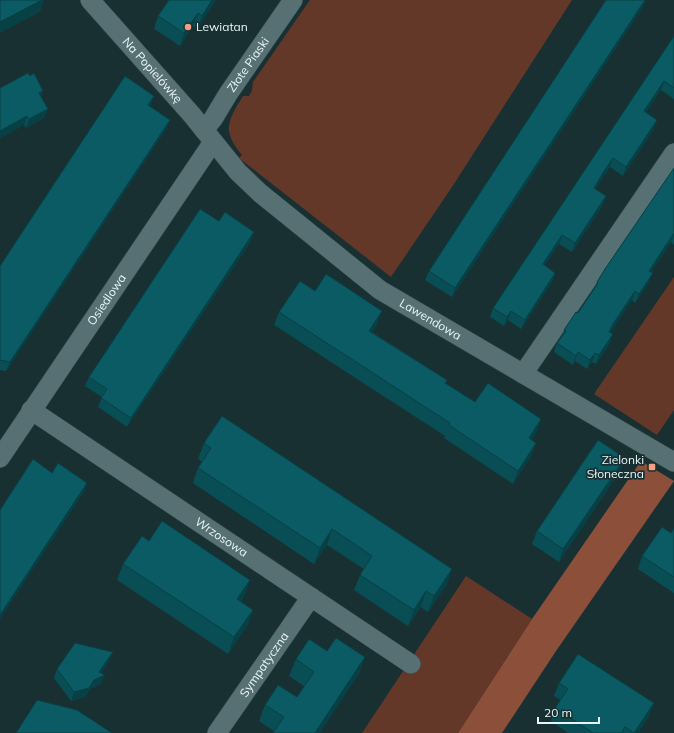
<svg xmlns="http://www.w3.org/2000/svg" width="674" height="733" viewBox="0 0 674 733" font-family="Mulish,sans-serif">
<style>
.green{fill:#643829}
.forest{fill:#8c4f3a}
.lines{fill:none;stroke-linecap:round;stroke-linejoin:round}
.minor-casing{stroke:#394d4f;stroke-width:20}
.minor{stroke:#577073;stroke-width:19}
.wall{fill:#094e55}
.shaded-wall{fill:#074045}
.building{fill:#0a5b63;stroke:#074045}
.poi-dot{fill:#f39f83;stroke:#193032;stroke-width:1.5}
.labels{text-anchor:middle;stroke-width:3.5;stroke-linejoin:round;paint-order:stroke}
.poi-label{font-size:12px;fill:#e8f6f7;stroke:#193032;text-anchor:start}
.street-label{font-size:12px;fill:#e8f6f7;stroke:#193032}
</style>
<rect width="100%" height="100%" fill="#193032"/>
<path class="green" d="M 310,0 L 572,0 L 452,187 L 391,277 L 239,158 L 242,155 C 221,130 228,121 243,96 L 249,96 L 252,91 L 253,82 Z
M 674,277 L 674,410 L 657,435 L 594,394 Z
M 466,576 L 532,619 L 458,733 L 362,733 Z"/>
<path class="forest" d="M 641,461 L 674,481 L 556,651 L 502,733 L 458,733 L 532,619 Z"/>
<g class="lines">
<g class="minor-casing">
<g id="minor">
<path id="s1" d="M 90,0 L 192,115 L 238,172 L 260,193 L 380,290 L 674,462"/>
<path id="s2" d="M 204,130 L 213,119 L 228,94 L 293,0"/>
<path d="M 523,374 L 674,153"/>
<path id="s3" d="M 31,410 L 411,664"/>
<path id="s4" d="M 0,458 L 213,142"/>
<path id="s5" d="M 217,733 L 311,597"/>
</g>
</g>
<use href="#minor" class="minor"/>
</g>
<path class="wall" d="M 169,0 L 216,0 L 197,29 L 193,26 L 180,46 L 154,29 L 158,16 Z
M 644,5 L 452,297 L 425,280 L 429,271 Z
M 674,36 L 674,99 L 661,90 L 646,112 L 654,129 L 623,176 L 610,167 L 601,180 L 595,189 L 603,205 L 572,252 L 559,244 L 544,266 L 555,273 L 552,282 L 521,329 L 508,320 L 504,326 L 490,317 L 493,308 Z
M 30,76 L 43,91 L 41,97 L 44,118 L 26,128 L 24,125 L 0,138 L 0,88 Z
M 151,105 L 150,106 L 170,120 L 166,129 L 6,371 L 0,370 L 0,266 Z
M 674,168 L 674,245 L 671,242 L 651,272 L 649,282 L 635,303 L 632,300 L 610,332 L 610,343 L 596,364 L 592,362 L 587,369 L 575,361 L 573,365 L 554,352 L 557,343 L 561,338 L 564,330 L 578,313 L 596,286 L 597,282 Z
M 219,221 L 251,241 L 127,427 L 98,407 L 102,397 L 85,386 L 89,377 Z
M 315,291 L 377,324 L 372,332 L 447,380 L 445,384 L 475,402 L 537,432 L 531,440 L 536,443 L 531,456 L 513,484 L 444,438 L 445,436 L 274,325 L 279,312 Z
M 204,443 L 452,569 L 447,584 L 428,612 L 421,607 L 408,626 L 354,590 L 360,575 L 364,569 L 347,558 L 327,545 L 314,564 L 193,483 L 198,468 L 202,462 L 198,459 Z
M 620,471 L 559,562 L 532,544 L 537,531 Z
M 674,528 L 674,593 L 638,569 L 642,556 L 671,533 Z
M 123,564 L 250,580 L 244,596 L 241,602 L 253,610 L 247,626 L 228,654 L 117,580 Z
M 327,651 L 365,657 L 359,674 L 274,731 L 259,721 L 265,705 L 297,697 L 304,686 L 289,676 L 296,659 Z
M 109,661 L 101,673 L 101,684 L 90,689 L 85,697 L 71,701 L 54,678 L 57,669 Z
M 559,683 L 649,716 L 638,733 L 568,733 L 551,721 L 555,708 L 561,700 L 554,696 Z"/>
<path class="shaded-wall" d="M 42,0 L 44,0 L 40,12 L 0,33 L 0,22 Z
M 212,0 L 216,0 L 197,29 L 202,16 Z
M 645,0 L 646,0 L 644,5 L 452,297 L 455,288 Z
M 198,13 L 193,26 L 180,46 L 184,33 Z
M 664,81 L 661,90 L 641,120 L 644,111 Z
M 43,91 L 40,100 L 39,93 Z
M 154,96 L 151,105 L 145,114 L 148,105 Z
M 48,109 L 44,118 L 26,128 L 29,119 Z
M 27,116 L 24,125 L 0,138 L 0,131 Z
M 170,120 L 166,129 L 6,371 L 10,362 Z
M 657,120 L 654,129 L 623,176 L 626,167 Z
M 613,158 L 610,167 L 590,197 L 594,188 Z
M 606,196 L 603,205 L 572,252 L 575,243 Z
M 254,232 L 251,241 L 127,427 L 131,418 Z
M 674,234 L 671,242 L 646,280 L 649,271 Z
M 562,235 L 559,244 L 539,273 L 543,264 Z
M 555,273 L 552,282 L 521,329 L 525,320 Z
M 653,273 L 649,282 L 635,303 L 639,294 Z
M 635,291 L 632,300 L 610,333 L 609,332 L 613,324 Z
M 382,311 L 377,324 L 365,344 L 369,331 Z
M 511,311 L 508,320 L 504,326 L 507,317 Z
M 613,334 L 610,343 L 596,364 L 599,355 Z
M 578,352 L 575,361 L 573,365 L 576,356 Z
M 595,353 L 592,362 L 587,369 L 590,360 Z
M 541,419 L 537,432 L 524,451 L 529,438 Z
M 536,443 L 531,456 L 513,484 L 518,471 Z
M 625,458 L 620,471 L 559,562 L 563,549 Z
M 87,483 L 84,492 L 0,619 L 0,615 Z
M 332,529 L 327,545 L 314,564 L 320,548 Z
M 452,569 L 447,584 L 428,612 L 434,596 Z
M 250,580 L 244,596 L 231,616 L 237,599 Z
M 426,591 L 421,607 L 408,626 L 414,610 Z
M 253,610 L 247,626 L 228,654 L 234,637 Z
M 113,652 L 109,661 L 98,678 L 105,675 L 101,684 L 90,689 L 85,697 L 71,701 L 74,692 L 99,672 Z
M 365,657 L 359,674 L 320,733 L 315,733 Z
M 654,703 L 649,716 L 638,733 L 634,733 Z"/>
<path class="building" d="M 0,0 L 42,0 L 0,22 Z
M 169,0 L 212,0 L 202,16 L 198,13 L 184,33 L 158,16 Z
M 606,0 L 645,0 L 455,288 L 429,271 Z
M 674,36 L 674,88 L 664,81 L 644,111 L 657,120 L 626,167 L 613,158 L 604,171 L 594,188 L 606,196 L 575,243 L 562,235 L 543,264 L 555,273 L 525,320 L 511,311 L 507,317 L 493,308 Z
M 28,73 L 30,76 L 34,73 L 43,91 L 39,93 L 48,109 L 29,119 L 27,116 L 0,131 L 0,88 Z
M 125,76 L 154,96 L 148,105 L 170,120 L 10,362 L 0,360 L 0,266 Z
M 674,168 L 674,233 L 649,271 L 653,273 L 639,294 L 635,291 L 613,324 L 609,332 L 613,334 L 599,355 L 595,353 L 590,360 L 578,352 L 576,356 L 557,343 L 566,331 L 564,330 L 576,312 L 578,313 L 598,283 L 597,282 L 605,269 Z
M 200,209 L 219,221 L 225,212 L 254,232 L 131,418 L 101,398 L 107,389 L 89,377 Z
M 326,274 L 382,311 L 369,331 L 447,380 L 445,383 L 475,402 L 488,383 L 541,419 L 529,438 L 536,443 L 518,471 L 449,425 L 450,423 L 279,312 L 300,281 L 315,291 Z
M 222,416 L 452,569 L 434,596 L 426,591 L 414,610 L 360,575 L 372,556 L 352,542 L 332,529 L 320,548 L 198,468 L 211,448 L 204,443 Z
M 598,440 L 625,458 L 563,549 L 537,531 Z
M 33,459 L 52,473 L 58,463 L 87,483 L 0,615 L 0,510 Z
M 162,521 L 250,580 L 237,599 L 253,610 L 234,637 L 123,564 L 142,536 L 149,541 Z
M 662,527 L 671,533 L 674,528 L 674,577 L 642,556 Z
M 336,638 L 365,657 L 315,733 L 273,733 L 284,717 L 265,705 L 278,685 L 297,697 L 314,672 L 296,659 L 309,639 L 327,651 Z
M 75,643 L 113,652 L 99,672 L 105,675 L 94,680 L 89,688 L 74,692 L 57,669 Z
M 578,654 L 654,703 L 634,733 L 625,727 L 621,733 L 593,733 L 555,708 L 568,689 L 559,683 Z
M 37,700 L 77,710 L 112,733 L 16,733 Z"/>
<g class="poi-dot">
<circle cx="188" cy="27" r="4"/>
<rect x="648" y="463" width="8" height="8" rx="2"/>
</g>
<g class="labels">
<g class="poi-label">
<text x="196" y="31">Lewiatan</text>
<text x="644" y="464" text-anchor="end">Zielonki<tspan x="644" dy="14">Słoneczna</tspan></text>
</g>
<g class="street-label">
<text dy="4" stroke="none"><textPath href="#s2" startOffset="79">Złote Piaski</textPath></text>
<text dy="4" stroke="none"><textPath href="#s1" startOffset="94">Na Popielówkę</textPath></text>
<text dy="4" stroke="none"><textPath href="#s4" startOffset="191">Osiedlowa</textPath></text>
<text dy="4" stroke="none"><textPath href="#s1" startOffset="470">Lawendowa</textPath></text>
<text dy="4" stroke="none"><textPath href="#s3" startOffset="229">Wrzosowa</textPath></text>
<text dy="4" stroke="none"><textPath href="#s5" startOffset="83">Sympatyczna</textPath></text>
</g>
</g>
<path d="M538 717v6h61v-6" fill="none" stroke="#e8f6f7" stroke-width="2"/>
<text x="544" y="717" font-size="12" fill="#e8f6f7" stroke="#193032" stroke-width="3" paint-order="stroke">20 m</text>
</svg>
